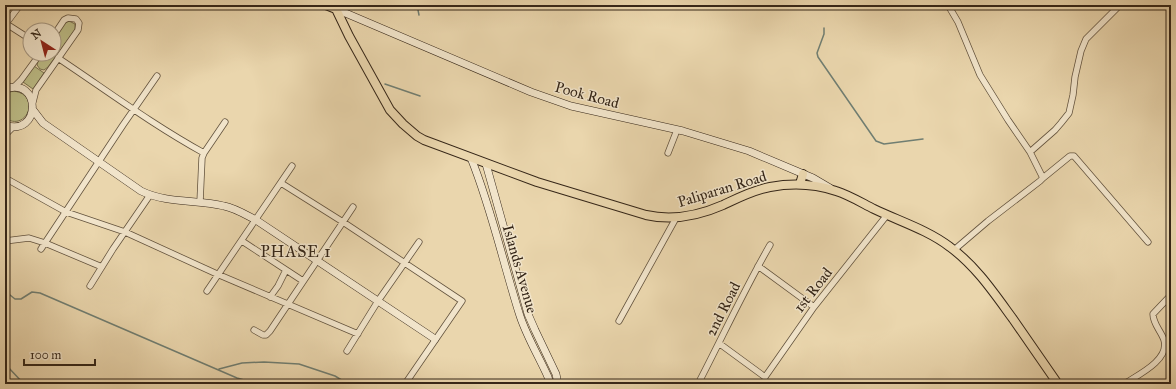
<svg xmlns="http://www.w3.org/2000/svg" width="1176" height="389" viewBox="0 0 1176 389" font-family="'IM FELL Great Primer',serif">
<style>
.green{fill:#bcbc86;stroke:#78714f}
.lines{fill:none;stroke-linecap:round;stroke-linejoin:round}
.stream{stroke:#707e72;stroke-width:1.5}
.street-casing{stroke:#62523d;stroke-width:7}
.secondary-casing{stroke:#352618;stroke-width:8}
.primary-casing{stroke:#352618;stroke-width:10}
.street{stroke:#f1e4ca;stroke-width:5.5}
.secondary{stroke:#f1e4ca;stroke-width:7}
.primary{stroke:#ead6ad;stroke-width:8}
.labels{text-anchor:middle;stroke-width:3;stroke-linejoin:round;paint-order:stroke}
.street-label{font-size:15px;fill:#352618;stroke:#f1e4ca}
.neighbourhood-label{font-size:16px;letter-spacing:1px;fill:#352618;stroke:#f1e4ca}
</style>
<rect width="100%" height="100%" fill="#ead6ad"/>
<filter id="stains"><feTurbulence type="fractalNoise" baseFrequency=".005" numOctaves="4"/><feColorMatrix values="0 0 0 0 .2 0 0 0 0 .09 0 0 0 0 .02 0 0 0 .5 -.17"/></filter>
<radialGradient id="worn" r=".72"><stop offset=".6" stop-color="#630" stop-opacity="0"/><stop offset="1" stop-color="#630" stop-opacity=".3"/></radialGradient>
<path class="green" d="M 69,21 L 75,24 L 75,30 L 48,67 L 44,70 L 40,69 L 37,65 L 38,61 L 43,54 L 54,54 L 54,39 L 65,23 Z
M 34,66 L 44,73 L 33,89 L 23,82 Z
M 13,91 C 42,94 27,133 5,118 L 5,94 Z"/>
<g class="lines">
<path class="stream" d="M 417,5 L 419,15
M 824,28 L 824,34 L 817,53 L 818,57 L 876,141 L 884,144 L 923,139
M 385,84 L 420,96
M 5,291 L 15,299 L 21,299 L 32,292 L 40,293 L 237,378 L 259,384
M 5,355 L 7,366 L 24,384
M 219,369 L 242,363 L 264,362 L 299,364 L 335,376 L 348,384"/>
<g class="street-casing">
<path id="street" d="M 948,5 L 958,22 L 980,75 L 1008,120 L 1030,152 L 1043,178 L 1040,181 L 988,221 L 954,250
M 5,23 L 30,39
M 5,25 L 20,5
M 58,58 C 106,90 153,125 204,153 L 202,158 L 200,202
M 14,87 L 21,80 L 40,54
M 33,102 L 36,90 L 78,30 L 79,23 L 76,19 L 68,18 L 64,20 L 54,35
M 5,135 L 13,127
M 1030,152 L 1055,130 L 1061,123 L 1069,113 L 1073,95 L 1075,77 L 1081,51 L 1086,39 L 1120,5
M 204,153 L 225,122
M 668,153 L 677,130
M 5,178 L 66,212 L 125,232 L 217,274 L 358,334
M 1043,178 L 1070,156 L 1074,156 L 1148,242
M 281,183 L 343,222 L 462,301 L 405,384
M 5,241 L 29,238 L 45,243 L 102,267
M 242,241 L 303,281
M 41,249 L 123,125 L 157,76
M 758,266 L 814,307
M 90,286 L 113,249 L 150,195
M 207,291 L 292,166
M 270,297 L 278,286 L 286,270
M 619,321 L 676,218
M 254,330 L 263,335 L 266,335 L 270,331 L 353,207
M 720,344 L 765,377
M 347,351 L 378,301 L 419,242
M 698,384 C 722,338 744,290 770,245
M 763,384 L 765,377 L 814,307 L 887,215
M 1124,384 C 1138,375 1170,360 1164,340 C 1161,331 1153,324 1153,314 L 1171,295"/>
</g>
<g class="secondary-casing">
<path id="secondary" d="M 336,9 L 531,92 L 571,106 L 683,131 L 749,151 L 813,178 L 830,188
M 5,89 C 42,76 41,138 5,125
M 33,110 L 43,123 L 141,191 C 168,204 197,199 224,206 C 235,208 246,215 256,220 L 435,339
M 471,158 C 492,210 503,263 520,316 C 527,337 539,357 548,377 L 550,384
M 486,164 L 528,314 L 535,330 L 556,374 L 558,384"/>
</g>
<g class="primary-casing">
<path id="primary" d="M 326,5 L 336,9 L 349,36 L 390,110 L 403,124 L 417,136 L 424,140 L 537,182 L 646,215 C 673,221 698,216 723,205 C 738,198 753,190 770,187 C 792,183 815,184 836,191 C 849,195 862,203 874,209 C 899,221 928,230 950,247 C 976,266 994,293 1013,319 C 1028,341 1043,362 1058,384
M 800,184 L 803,174"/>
</g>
<use href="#street" class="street"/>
<use href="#secondary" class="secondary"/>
<use href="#primary" class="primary"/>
</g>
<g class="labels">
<g class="street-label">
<text transform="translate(587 95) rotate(15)" y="5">Pook Road</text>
<text transform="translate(722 189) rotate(-17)" y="5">Paliparan Road</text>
<text transform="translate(520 269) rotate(74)" y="5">Islands Avenue</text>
<text transform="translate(813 290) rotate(-52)" y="5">1st Road</text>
<text transform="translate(723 309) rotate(-63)" y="5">2nd Road</text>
</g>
<g class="neighbourhood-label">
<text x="296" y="257">PHASE 1</text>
</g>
</g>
<rect width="1176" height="389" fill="none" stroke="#ead6ad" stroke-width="20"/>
<rect x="6" y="6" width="1164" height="377" fill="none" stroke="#352618" stroke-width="2"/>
<rect x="10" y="10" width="1156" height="369" fill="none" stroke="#352618"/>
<g transform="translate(42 42) rotate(324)"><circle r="19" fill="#f1e4ca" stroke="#a69883"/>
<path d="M0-3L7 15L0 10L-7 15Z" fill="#8f2418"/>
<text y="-6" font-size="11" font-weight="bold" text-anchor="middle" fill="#352618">N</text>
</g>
<path d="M24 359v6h71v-6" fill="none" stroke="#352618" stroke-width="2"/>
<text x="30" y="359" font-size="12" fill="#352618" stroke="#f1e4ca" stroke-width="3" paint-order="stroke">100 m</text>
<rect width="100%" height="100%" filter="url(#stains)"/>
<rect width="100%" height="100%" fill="url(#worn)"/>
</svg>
